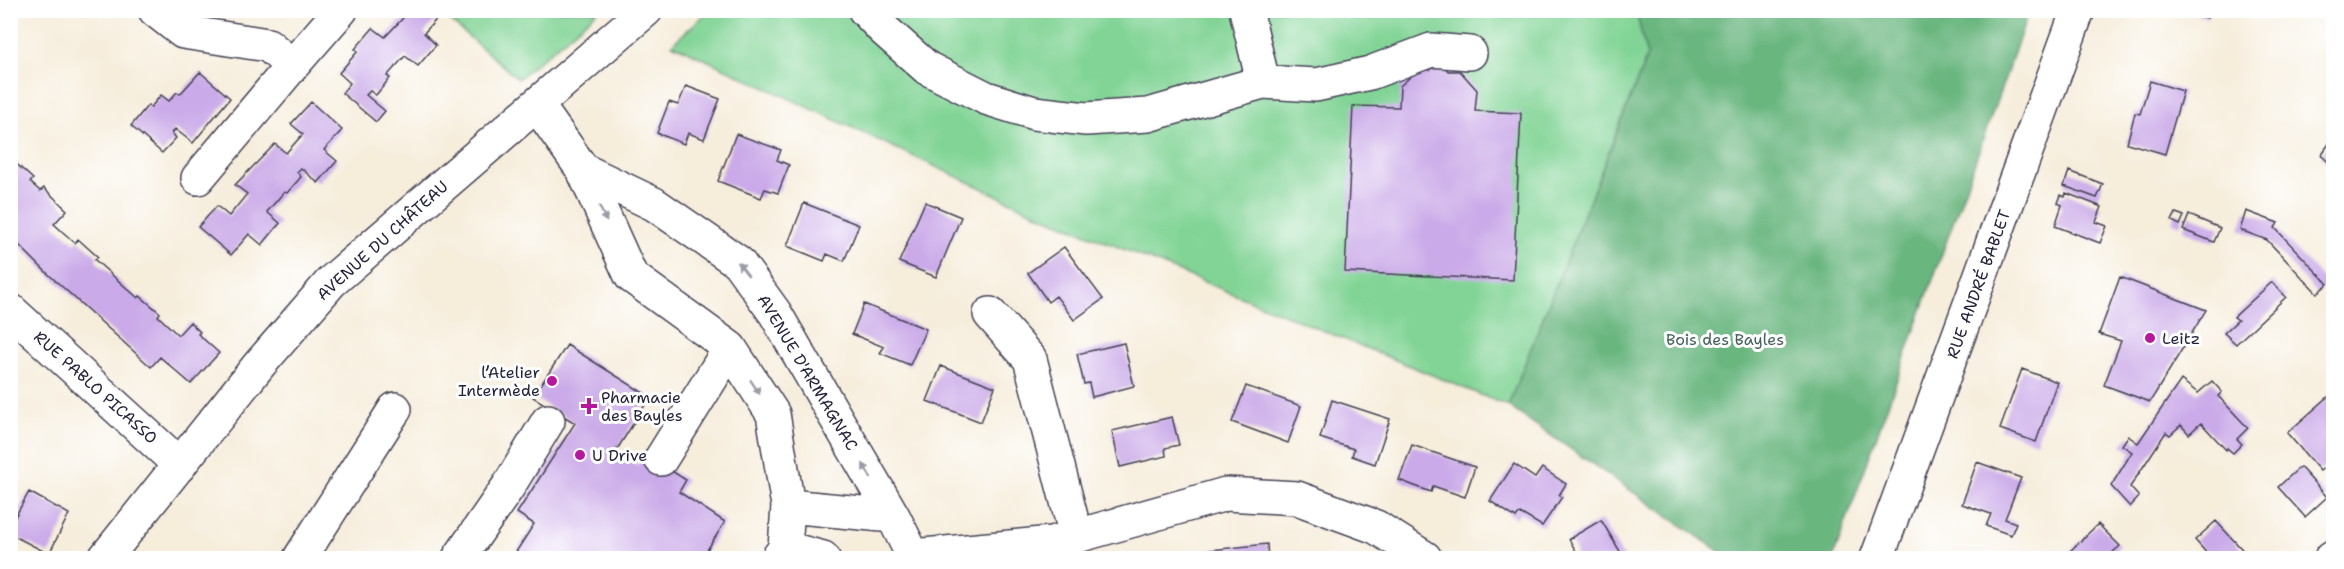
<svg xmlns="http://www.w3.org/2000/svg" width="2344" height="569" viewBox="0 0 2344 569" font-family="'Shantell Sans',sans-serif">
<style>
.green{fill:#82d496;stroke:#527b68;stroke-width:1.5}
.forest{fill:#69b67f;stroke:#466c5d;stroke-width:1.5}
.building{fill:#caaae8}
.lines{fill:none;stroke-linecap:round;stroke-linejoin:round}
.minor-casing{stroke:#424053;stroke-width:36}
.major-casing{stroke:#424053;stroke-width:36}
.minor{stroke:#fff;stroke-width:33}
.major{stroke:#fff;stroke-width:33}
.oneway{fill:#9c9ca7}
.poi-dot{fill:#b5179e;stroke:#fff;stroke-width:2}
.labels{text-anchor:middle;stroke-width:6;stroke-linejoin:round;paint-order:stroke}
.street-label{font-size:16px;fill:#22223b;stroke:#fff}
.poi-label{font-size:16px;fill:#22223b;stroke:#fff;text-anchor:start}
.park-label{font-size:16px;fill:#44605b;stroke:#fff}
</style>
<rect width="100%" height="100%" fill="#fff"/>
<filter id="ink" filterUnits="userSpaceOnUse"><feTurbulence type="fractalNoise" baseFrequency=".0167" numOctaves="2"/><feDisplacementMap in="SourceGraphic" scale="12" xChannelSelector="R" yChannelSelector="G"/><feConvolveMatrix kernelMatrix="1 2 1 2 8 2 1 2 1" color-interpolation-filters="sRGB"/></filter>
<filter id="wash" filterUnits="userSpaceOnUse"><feTurbulence type="fractalNoise" baseFrequency=".008" numOctaves="4" result="noise"/><feDisplacementMap in="SourceGraphic" scale="24" xChannelSelector="R" yChannelSelector="G"/><feGaussianBlur stdDeviation="1.35" result="paint"/><feColorMatrix in="noise" values="0 0 0 0 0 0 0 0 0 0 0 0 0 0 0 0 0 1.4 0 .05"/><feComposite in="paint" operator="in"/></filter>
<g filter="url(#wash)">
<rect width="100%" height="100%" fill="#f6eddb"/>
<path class="green" d="M 710,10 L 1636,10 L 1647,56 L 1508,406 L 1035,213 L 672,44 Z
M 439,11 L 598,11 L 518,79 Z"/>
<path class="forest" d="M 1636,11 L 2029,11 L 1833,558 L 1729,558 L 1508,406 L 1647,56 Z"/>
<g id="blocks">
<path class="building" d="M 394,10 L 438,10 L 442,13 L 424,33 L 436,45 L 418,66 L 405,56 L 387,76 L 390,78 L 376,95 L 370,91 L 366,95 L 385,111 L 376,122 L 342,93 L 350,83 L 339,73 L 358,51 L 355,49 L 373,28 L 385,37 L 403,18 Z
M 2187,10 L 2210,10 L 2207,18 Z
M 1440,61 L 1448,71 L 1460,71 L 1477,90 L 1475,111 L 1521,113 L 1513,280 L 1345,272 L 1353,106 L 1399,107 L 1400,86 L 1418,70 L 1430,70 Z
M 200,72 L 230,98 L 193,143 L 175,129 L 172,133 L 176,138 L 162,153 L 131,126 L 148,105 L 151,107 L 161,95 L 169,101 L 177,92 L 180,94 Z
M 2150,81 L 2183,91 L 2165,154 L 2127,143 L 2135,113 L 2140,114 Z
M 686,86 L 720,99 L 704,139 L 688,133 L 684,144 L 657,133 L 669,102 L 678,105 Z
M 311,102 L 342,130 L 324,150 L 337,161 L 318,183 L 301,168 L 297,172 L 301,177 L 287,193 L 284,192 L 267,212 L 280,223 L 262,245 L 249,234 L 231,255 L 198,227 L 217,206 L 229,216 L 247,194 L 235,185 L 275,144 L 286,153 L 303,134 L 291,124 Z
M 736,134 L 781,150 L 777,160 L 789,165 L 778,193 L 765,189 L 761,198 L 718,181 Z
M 2331,141 L 2334,144 L 2334,168 L 2321,155 Z
M 10,158 L 33,179 L 30,182 L 40,191 L 44,188 L 67,210 L 54,224 L 75,243 L 78,239 L 98,257 L 95,260 L 138,298 L 140,296 L 160,313 L 158,316 L 178,335 L 190,322 L 200,332 L 198,334 L 219,353 L 191,384 L 160,357 L 151,367 L 47,273 L 10,236 Z
M 2069,171 L 2103,184 L 2097,198 L 2064,186 Z
M 2066,193 L 2102,207 L 2096,222 L 2107,226 L 2100,243 L 2055,226 L 2062,205 L 2058,203 L 2061,195 L 2065,197 Z
M 925,202 L 961,217 L 936,277 L 899,262 Z
M 804,203 L 859,225 L 844,261 L 827,254 L 824,261 L 787,246 Z
M 2246,211 L 2278,223 L 2275,228 L 2328,284 L 2317,293 L 2267,240 L 2240,230 Z
M 2176,213 L 2184,216 L 2180,225 L 2172,221 Z
M 2189,215 L 2220,228 L 2214,242 L 2183,230 Z
M 1064,247 L 1103,299 L 1074,320 L 1056,296 L 1048,302 L 1028,273 Z
M 2120,277 L 2206,310 L 2150,402 L 2104,385 L 2121,341 L 2099,334 Z
M 2272,282 L 2286,297 L 2236,344 L 2224,333 L 2238,320 L 2234,317 Z
M 864,304 L 926,329 L 910,365 L 880,353 L 884,347 L 852,334 Z
M 1124,343 L 1134,386 L 1092,397 L 1089,383 L 1084,384 L 1077,354 Z
M 567,345 L 650,397 L 616,451 L 637,465 L 645,454 L 686,480 L 679,492 L 725,522 L 702,558 L 512,558 L 534,524 L 517,513 L 575,423 L 533,397 Z
M 941,366 L 995,387 L 981,422 L 927,401 Z
M 2022,369 L 2057,382 L 2036,442 L 2000,429 Z
M 2181,380 L 2198,393 L 2212,381 L 2222,392 L 2218,396 L 2248,428 L 2237,439 L 2242,444 L 2233,453 L 2227,448 L 2226,450 L 2201,423 L 2189,434 L 2181,425 L 2170,435 L 2166,432 L 2130,487 L 2139,497 L 2130,507 L 2111,486 L 2132,452 L 2122,445 L 2128,436 L 2138,443 Z
M 1246,386 L 1301,406 L 1288,443 L 1232,422 Z
M 2334,392 L 2334,459 L 2320,471 L 2287,433 Z
M 1332,400 L 1390,419 L 1375,464 L 1352,456 L 1354,449 L 1320,438 Z
M 1172,417 L 1179,445 L 1165,448 L 1166,456 L 1120,467 L 1112,431 Z
M 1412,445 L 1475,467 L 1465,497 L 1433,486 L 1431,492 L 1399,480 Z
M 1977,462 L 2021,478 L 2005,519 L 2016,523 L 2011,535 L 1986,526 L 1991,514 L 1962,504 Z
M 1514,464 L 1535,478 L 1542,468 L 1566,484 L 1559,495 L 1562,497 L 1542,526 L 1520,513 L 1516,518 L 1490,501 Z
M 2300,467 L 2327,497 L 2305,517 L 2278,487 Z
M 29,492 L 69,514 L 49,554 L 10,534 L 10,526 Z
M 1601,520 L 1624,558 L 1573,558 L 1572,556 L 1577,553 L 1569,539 Z
M 2216,521 L 2250,558 L 2211,558 L 2195,540 Z
M 2098,524 L 2120,546 L 2113,552 L 2119,558 L 2073,558 L 2068,553 Z
M 1267,544 L 1268,558 L 1193,558 L 1192,552 Z"/>
</g>
</g>
<g filter="url(#ink)">
<use href="#blocks" fill-opacity="0" stroke="#424053" stroke-width="1.5"/>
<g class="lines">
<g class="minor-casing">
<path id="minor" d="M 155,10 L 183,32 L 268,45 L 292,66 L 198,178
M 865,10 L 883,29 L 927,68 L 986,98 L 1034,113 L 1086,119 L 1148,115 L 1263,82 L 1246,10
M 292,66 L 341,10
M 1263,82 L 1316,85 L 1370,73 L 1431,50 L 1470,53
M 537,105 L 583,170
M 10,310 L 180,465
M 990,314 L 1030,359 L 1076,536
M 661,459 L 730,348
M 788,506 L 893,516
M 785,548 L 823,558
M 913,556 L 1052,543 L 1226,494 L 1297,498 L 1376,527 L 1425,558
M 300,558 L 395,409
M 459,558 L 508,487 L 548,421
M 778,558 L 785,548 L 788,506 L 773,414 L 730,348 L 631,276 L 583,170 L 654,204 L 738,262 L 775,313 L 893,516 L 913,556 L 911,558
M 2331,558 L 2334,556"/>
</g>
<g class="major-casing">
<path id="major" d="M 105,558 L 259,365 L 331,282 L 646,10
M 1877,558 L 2078,10"/>
</g>
<use href="#minor" class="minor"/>
<use href="#major" class="major"/>
</g>
<defs><path id="oneway-solid" d="M-6-.8H1V-3.2L6.5 0L1 3.2V.8H-6Z" transform="scale(1.5)"/></defs>
<g class="oneway">
<use href="#oneway-solid" transform="translate(603 214) rotate(65)"/>
<use href="#oneway-solid" transform="translate(743 269) rotate(-128)"/>
<use href="#oneway-solid" transform="translate(755 387) rotate(57)"/>
<use href="#oneway-solid" transform="translate(867 471) rotate(-120)"/>
</g>
</g>
<g class="poi-dot">
<circle cx="2150" cy="338" r="6"/>
<circle cx="552" cy="381" r="6"/>
<path d="M586 397h6v6h6v6h-6v6h-6v-6h-6v-6h6z"/>
<circle cx="580" cy="455" r="6"/>
</g>
<g class="labels">
<g class="street-label">
<text transform="translate(382 240) rotate(-42)" y="6">AVENUE DU CHÂTEAU</text>
<text transform="translate(1978 284) rotate(-70)" y="6">RUE ANDRÉ BABLET</text>
<text transform="translate(808 372) rotate(59)" y="6">AVENUE D'ARMAGNAC</text>
<text transform="translate(96 387) rotate(42)" y="6">RUE PABLO PICASSO</text>
</g>
<g class="poi-label">
<text x="2162" y="344">Leitz</text>
<text x="540" y="378" text-anchor="end">l’Atelier<tspan x="540" dy="18">Intermède</tspan></text>
<text x="601" y="403">Pharmacie<tspan x="601" dy="18">des Bayles</tspan></text>
<text x="592" y="461">U Drive</text>
</g>
<g class="park-label">
<text x="1725" y="345">Bois des Bayles</text>
</g>
</g>
<rect width="2344" height="569" fill="none" stroke="#fff" stroke-width="36"/>
</svg>
